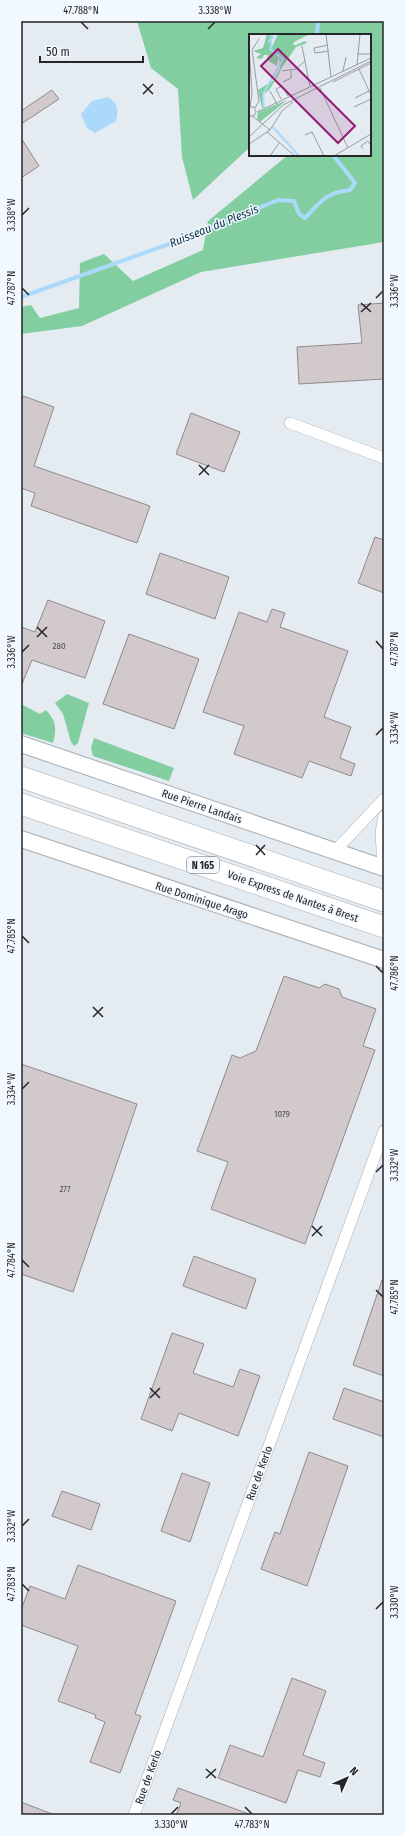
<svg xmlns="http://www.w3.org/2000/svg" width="405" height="1836" viewBox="0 0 405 1836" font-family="'Fira Sans Condensed',sans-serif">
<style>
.green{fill:#83cea1}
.water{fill:#abd9fc}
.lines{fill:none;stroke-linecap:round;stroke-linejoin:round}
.stream{stroke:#abd9fc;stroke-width:4}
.building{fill:#d2c9cc;stroke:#91898c}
.street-casing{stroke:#a7aeb3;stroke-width:12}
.secondary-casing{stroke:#a7aeb3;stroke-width:18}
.highway-casing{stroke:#a7aeb3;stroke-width:22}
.street{stroke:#fff;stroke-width:11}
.secondary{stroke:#fff;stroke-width:16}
.highway{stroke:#fff;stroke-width:21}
.ticks{fill:none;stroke:#242629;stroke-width:1.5}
.labels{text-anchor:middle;stroke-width:3;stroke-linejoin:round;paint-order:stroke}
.number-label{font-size:9px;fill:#504f52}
.shield{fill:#f1f8fe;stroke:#626569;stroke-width:1}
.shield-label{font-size:10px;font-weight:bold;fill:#242629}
.street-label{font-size:11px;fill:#242629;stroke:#f1f8fe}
.water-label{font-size:12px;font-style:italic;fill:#0e3148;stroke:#f1f8fe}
.inset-river{fill:none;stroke:#abd9fc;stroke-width:2}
.inset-road{fill:none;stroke:#979ca1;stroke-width:1}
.view{fill:#981b73;fill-opacity:0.15;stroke:#981b73;stroke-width:2}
.inset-edge{fill:none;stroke:#242629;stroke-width:2}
.neatline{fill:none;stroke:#242629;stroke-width:1.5}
.ticks-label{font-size:10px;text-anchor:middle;fill:#242629}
</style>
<rect width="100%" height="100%" fill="#e4ebf1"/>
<path class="green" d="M 137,21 L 384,21 L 384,242 L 201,272 L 82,326 L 21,334 L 21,307 L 31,305 L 40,318 L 79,308 L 80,263 L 104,254 L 133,281 L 203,250 L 208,221 L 288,155 L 370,155 L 370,35 L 250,35 L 250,147 L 193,200 L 182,157 L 178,89 L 151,68 Z
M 67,694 L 89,703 L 78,743 L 74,746 L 71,742 L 63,714 L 55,703 Z
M 21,704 L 40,714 L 46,710 C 56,720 57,729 53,743 L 21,733 Z
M 94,738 L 174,768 L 169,781 L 93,756 L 91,748 Z"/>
<path class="water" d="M 108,97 C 118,104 119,109 116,121 L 95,133 L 87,128 L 81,114 L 92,101 Z"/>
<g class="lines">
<path class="stream" d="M 317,35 L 318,21
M 21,297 L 186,238 L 278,200 L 294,201 L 299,214 L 305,218 C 320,202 327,192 350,190 L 355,183 L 333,155"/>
</g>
<path class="building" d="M 52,90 L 59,99 L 21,124 L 21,111 Z
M 21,138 L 39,166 L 21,178 Z
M 384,303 L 384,379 L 299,384 L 297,347 L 362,343 L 358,305 Z
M 23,396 L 54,407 L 34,466 L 150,506 L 137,543 L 31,506 L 35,493 L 21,488 L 21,403 Z
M 191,413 L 240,432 L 224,472 L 176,454 Z
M 375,537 L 384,540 L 384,593 L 358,583 Z
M 160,553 L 229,577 L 215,619 L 146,594 Z
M 48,600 L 105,621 L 85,678 L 32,660 L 21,686 L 21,627 L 35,632 Z
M 272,609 L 285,613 L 280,627 L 348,651 L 324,717 L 351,727 L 340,758 L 355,764 L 351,776 L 309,761 L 302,778 L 234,754 L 244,726 L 203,712 L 239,612 L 267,622 Z
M 129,634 L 199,659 L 174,729 L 103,704 Z
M 284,976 L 319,988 L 325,984 L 339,989 L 342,997 L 376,1009 L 363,1046 L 375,1050 L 305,1244 L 211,1209 L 228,1162 L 197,1151 L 232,1055 L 240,1058 L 256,1051 Z
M 21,1064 L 137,1104 L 73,1292 L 21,1274 Z
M 194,1256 L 256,1279 L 246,1309 L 183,1286 Z
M 382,1280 L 384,1280 L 384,1376 L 353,1365 Z
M 172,1333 L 204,1344 L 193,1373 L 233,1387 L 240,1369 L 260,1376 L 238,1436 L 179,1413 L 172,1431 L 141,1419 Z
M 344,1388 L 384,1402 L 384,1437 L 333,1419 Z
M 309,1452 L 348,1466 L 307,1586 L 261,1569 L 275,1532 L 280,1534 Z
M 182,1473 L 210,1483 L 190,1542 L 161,1531 Z
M 62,1491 L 100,1504 L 91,1530 L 52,1516 Z
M 78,1565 L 176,1601 L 135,1714 L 141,1716 L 120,1773 L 90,1762 L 105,1722 L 95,1718 L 96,1715 L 58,1701 L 78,1646 L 21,1625 L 21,1610 L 30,1586 L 65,1599 Z
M 292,1678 L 326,1691 L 303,1755 L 325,1763 L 320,1777 L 298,1770 L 286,1803 L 218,1778 L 230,1745 L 263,1757 Z
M 178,1788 L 249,1814 L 248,1815 L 176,1815 L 181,1803 L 173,1800 Z
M 21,1802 L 52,1814 L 52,1815 L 21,1815 Z"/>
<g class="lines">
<g class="street-casing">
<path id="street" d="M 290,423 L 384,458
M 335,851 L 384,799
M 383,867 L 381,832 L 384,816
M 134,1815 L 384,1131"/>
</g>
<g class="secondary-casing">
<path id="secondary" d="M 21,744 L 384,868
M 21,839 L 384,960"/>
</g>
<g class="highway-casing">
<path id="highway" d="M 21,777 L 384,901
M 21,804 L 384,927"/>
</g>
<use href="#street" class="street"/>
<use href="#secondary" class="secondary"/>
<use href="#highway" class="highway"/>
</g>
<path class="ticks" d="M 81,22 L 88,29M 208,29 L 215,22M 143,84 L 153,94M 143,94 L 153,84M 22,215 L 29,208M 22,288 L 29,295M 376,298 L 383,291M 361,303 L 371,312M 361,312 L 371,303M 199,465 L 209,475M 199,475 L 209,465M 37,627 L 47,637M 37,637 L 47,627M 376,641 L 383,649M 22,652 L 29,645M 376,735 L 383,728M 256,845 L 265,855M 256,855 L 265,845M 22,936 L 29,943M 376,966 L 383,973M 93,1007 L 103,1017M 93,1017 L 103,1007M 22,1089 L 29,1082M 376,1172 L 383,1165M 312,1226 L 322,1236M 312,1236 L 322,1226M 22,1260 L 29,1267M 376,1290 L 383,1297M 150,1388 L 160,1398M 150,1398 L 160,1388M 22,1526 L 29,1519M 22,1584 L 29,1591M 376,1609 L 383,1602M 206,1769 L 216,1778M 206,1778 L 216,1769M 245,1807 L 252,1814M 171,1814 L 178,1807"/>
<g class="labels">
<g class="number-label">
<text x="59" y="649">280</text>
<text x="282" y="1117">1079</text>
<text x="65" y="1192">277</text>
</g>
<rect class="shield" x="187" y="857" width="32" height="16" rx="3"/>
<g class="shield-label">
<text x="203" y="869">N 165</text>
</g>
<g class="street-label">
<text transform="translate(202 806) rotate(19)" y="4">Rue Pierre Landais</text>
<text transform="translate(293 896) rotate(19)" y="4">Voie Express de Nantes à Brest</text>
<text transform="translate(202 900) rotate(18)" y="4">Rue Dominique Arago</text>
<text transform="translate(259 1473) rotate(-70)" y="4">Rue de Kerlo</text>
<text transform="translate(148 1777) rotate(-70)" y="4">Rue de Kerlo</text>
</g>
<g class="water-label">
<text transform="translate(214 226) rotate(-22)" y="4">Ruisseau du Plessis</text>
</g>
</g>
<g transform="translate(249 34)">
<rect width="122" height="122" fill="#e4ebf1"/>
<path d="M 18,0 L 22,0 L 23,13 L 29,0 L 61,0 L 45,8 L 44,11 L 47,11 L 56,7 L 58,9 L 47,13 L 32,35 L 29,42 L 20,56 L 13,61 L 16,73 L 13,74 L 9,56 L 25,46 L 31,34 L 30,23 L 28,32 L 18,26 L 19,21 L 15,21 L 13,25 L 7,24 L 12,20 L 4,17 L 14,14 ZM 38,66 L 11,88 L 8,85 L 9,78 Z" fill="#83cea1"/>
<path class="inset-river" d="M 15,74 L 14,60 L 34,25 L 21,15 L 23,11 L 20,7 L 24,3 L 20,0M 24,93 L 50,122"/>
<path class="inset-road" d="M 77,0 L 82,43M 79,11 L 65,14 L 66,19 L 80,17M 0,12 L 3,60 L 1,73M 53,12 L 61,53M 108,20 L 121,20M 108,31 L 111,0M 110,35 L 122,61M 33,37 L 47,35 L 56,27M 94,37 L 97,23M 34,48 L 42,44 L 42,37M 84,48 L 122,29M 71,54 L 99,114M 21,57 L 28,70M 106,64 L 120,57M 32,65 L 27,55 L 33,52 L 39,62M 0,73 L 5,73 L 7,78 L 5,82 L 0,82M 105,73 L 122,65M 6,74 L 10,67 L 3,16 L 10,5M 8,78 L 122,24M 21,96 L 33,77 L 44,68M 18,98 L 46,122M 56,101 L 63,98 L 75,122M 0,103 L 34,71 L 122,27M 0,110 L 21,96 L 3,82M 114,115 L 112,112 L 119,107 L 121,110M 21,122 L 30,109M 85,122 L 122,100"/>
<path class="view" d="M 29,15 L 106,92 L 89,109 L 12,32 Z"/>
<rect width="122" height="122" class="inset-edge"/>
</g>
<rect width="405" height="1836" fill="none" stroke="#f1f8fe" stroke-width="44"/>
<g transform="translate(347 1778) rotate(45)" stroke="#f1f8fe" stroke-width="3" paint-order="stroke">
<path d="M0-3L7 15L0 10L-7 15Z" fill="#242629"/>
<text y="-6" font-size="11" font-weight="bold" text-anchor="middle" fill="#242629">N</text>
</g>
<path d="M40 56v6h103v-6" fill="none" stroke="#242629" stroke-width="2"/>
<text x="46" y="56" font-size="12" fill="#242629" stroke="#f1f8fe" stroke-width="3" paint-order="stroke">50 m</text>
<rect x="22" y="22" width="361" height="1792" class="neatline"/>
<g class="ticks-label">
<text x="81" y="14">47.788°N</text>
<text x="215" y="14">3.338°W</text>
<text transform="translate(11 215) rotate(-90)" y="4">3.338°W</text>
<text transform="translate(11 288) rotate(-90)" y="4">47.787°N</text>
<text transform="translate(394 291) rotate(-90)" y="4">3.336°W</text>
<text transform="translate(394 649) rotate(-90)" y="4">47.787°N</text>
<text transform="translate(11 652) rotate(-90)" y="4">3.336°W</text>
<text transform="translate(394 728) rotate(-90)" y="4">3.334°W</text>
<text transform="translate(11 936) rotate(-90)" y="4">47.785°N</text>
<text transform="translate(394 973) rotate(-90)" y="4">47.786°N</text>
<text transform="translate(11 1089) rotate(-90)" y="4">3.334°W</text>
<text transform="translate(394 1165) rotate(-90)" y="4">3.332°W</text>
<text transform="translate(11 1260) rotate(-90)" y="4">47.784°N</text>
<text transform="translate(394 1297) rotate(-90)" y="4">47.785°N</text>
<text transform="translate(11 1526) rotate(-90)" y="4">3.332°W</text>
<text transform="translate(11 1584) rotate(-90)" y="4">47.783°N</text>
<text transform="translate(394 1602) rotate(-90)" y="4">3.330°W</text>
<text x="171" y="1828">3.330°W</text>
<text x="252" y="1828">47.783°N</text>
</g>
</svg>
